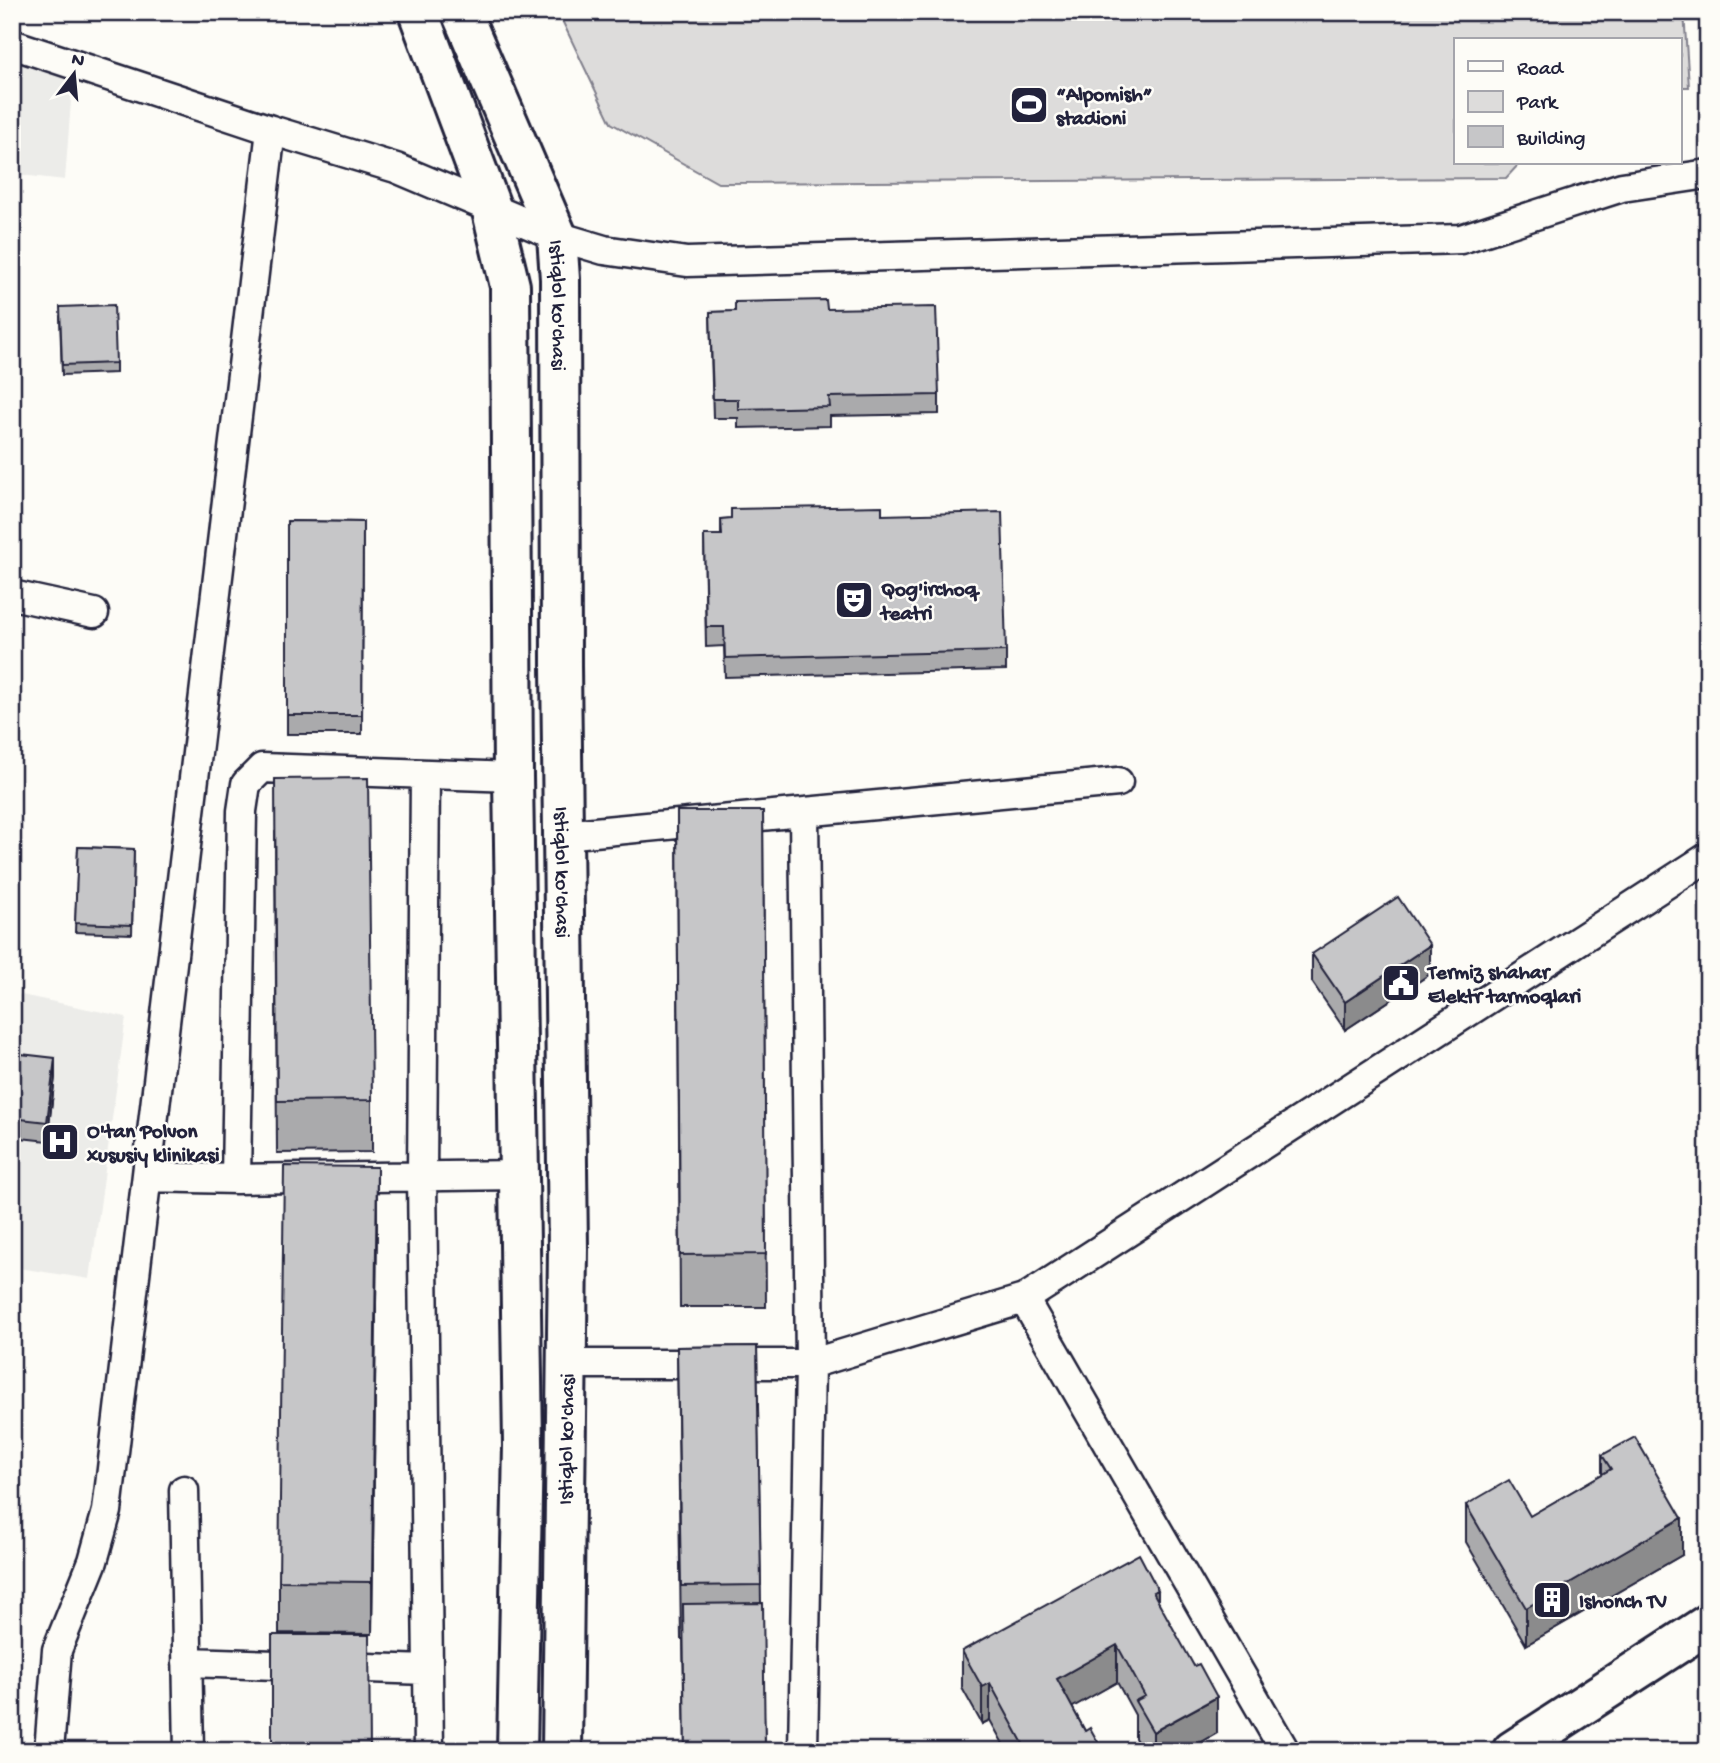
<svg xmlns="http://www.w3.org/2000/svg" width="1720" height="1763" viewBox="0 0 1720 1763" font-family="'Gochi Hand',sans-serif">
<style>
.built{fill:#ecece9}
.green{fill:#dddcdb;stroke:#807f8b;stroke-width:2}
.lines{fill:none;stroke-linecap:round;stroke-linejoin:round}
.street-casing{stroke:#22223b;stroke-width:33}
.secondary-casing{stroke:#22223b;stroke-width:44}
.street{stroke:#fdfcf7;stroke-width:28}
.secondary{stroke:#fdfcf7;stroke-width:38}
.wall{fill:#aaaaac;stroke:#22223b;stroke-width:2}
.shaded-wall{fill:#8b8b8c;stroke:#22223b;stroke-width:2}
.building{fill:#c6c6c8;stroke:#22223b;stroke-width:2}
.labels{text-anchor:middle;stroke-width:5;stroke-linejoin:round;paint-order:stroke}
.poi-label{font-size:21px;font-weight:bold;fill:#22223b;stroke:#fdfcf7;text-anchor:start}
.street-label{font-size:21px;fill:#22223b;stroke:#fdfcf7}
</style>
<rect width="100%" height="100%" fill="#fdfcf7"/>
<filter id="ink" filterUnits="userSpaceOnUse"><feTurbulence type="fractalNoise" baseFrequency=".0143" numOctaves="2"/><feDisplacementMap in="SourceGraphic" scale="14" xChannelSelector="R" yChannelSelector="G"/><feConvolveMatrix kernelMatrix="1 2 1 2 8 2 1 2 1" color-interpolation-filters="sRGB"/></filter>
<g filter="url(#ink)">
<path class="built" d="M 12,59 L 73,75 L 65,180 L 12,174 Z
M 12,993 L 126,1017 L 90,1279 L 12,1267 Z"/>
<path class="green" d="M 558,12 L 1684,12 L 1689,87 L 1680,87 L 1680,40 L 1456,40 L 1456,163 L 1520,163 L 1506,178 L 718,183 L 611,123 Z"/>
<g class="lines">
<g class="street-casing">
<path id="street" d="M 12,44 L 271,130 L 396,168 L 557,236 L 604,250 L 687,262 L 1461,239 L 1622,187 L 1708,174
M 12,595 L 94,613
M 425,774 L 422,1177 L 429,1751
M 563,835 L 1118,782
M 147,1177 L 236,1179 L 519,1175
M 236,1179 L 242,811 L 246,784 L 262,768 L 513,777
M 1024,1299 L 1285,1751
M 566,1364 L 810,1364 L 1024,1299 L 1708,857
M 184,1490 L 189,1751
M 187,1662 L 428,1670
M 49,1751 L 57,1650 L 93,1561 L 107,1511 L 271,130
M 803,1751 L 810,1364 L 804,812"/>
</g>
<g class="secondary-casing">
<g id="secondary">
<path d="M 418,12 L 491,207 L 510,286 L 513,777 L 523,1445 L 517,1751"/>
<path id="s1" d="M 461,12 L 557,236 L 560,279 L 561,666 L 568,1249 L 562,1751"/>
<path d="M 1512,1751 L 1708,1624"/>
</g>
</g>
<use href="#street" class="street"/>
<use href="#secondary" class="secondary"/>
</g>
<path class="wall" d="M 827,309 L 939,395 L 939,414 L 830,416 L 830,426 L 738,428 L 738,418 L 713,418 L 710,312 Z
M 60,317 L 116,363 L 116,373 L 62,375 Z
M 882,515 L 1006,651 L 1006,670 L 725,677 L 724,646 L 706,647 L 704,535 L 721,535 L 721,519 Z
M 287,521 L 363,522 L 362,734 L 287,734 Z
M 677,811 L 763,811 L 766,1307 L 680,1307 Z
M 275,831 L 372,1100 L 372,1152 L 277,1153 Z
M 78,847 L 134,849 L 132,934 L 75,932 Z
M 1312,954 L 1430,974 L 1345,1030 L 1312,982 Z
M 12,1053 L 55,1077 L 47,1141 L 12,1137 Z
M 377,1220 L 372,1634 L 279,1633 L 279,1581 Z
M 757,1346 L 761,1603 L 765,1751 L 685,1751 L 683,1639 L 681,1639 L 677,1347 Z
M 1602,1455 L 1682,1555 L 1526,1645 L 1466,1542 L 1466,1505 L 1530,1516 L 1602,1474 Z
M 1158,1602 L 1217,1733 L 1186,1751 L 1142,1751 L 1135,1738 L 1135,1715 L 1117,1682 L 1072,1707 L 1085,1731 L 1103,1751 L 1007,1751 L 990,1720 L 982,1724 L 962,1688 L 962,1651 Z"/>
<path class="shaded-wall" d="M 1430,945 L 1430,974 L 1345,1030 L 1345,1002 Z
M 55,1058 L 55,1077 L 47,1141 L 47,1122 Z
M 17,1148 L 17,1167 L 12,1201 L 12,1182 Z
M 377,1167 L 377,1220 L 372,1634 L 372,1582 Z
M 1682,1518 L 1682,1555 L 1526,1645 L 1526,1608 Z
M 1158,1590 L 1158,1627 L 1153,1592 Z
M 1117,1645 L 1117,1682 L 1057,1716 L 1057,1679 Z
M 990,1683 L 990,1720 L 982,1724 L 982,1687 Z
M 1217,1697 L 1217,1733 L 1186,1751 L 1153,1751 L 1153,1732 Z"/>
<path class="building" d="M 826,300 L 827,309 L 936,307 L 939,395 L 829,397 L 830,407 L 738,409 L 738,399 L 713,399 L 710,312 L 735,311 L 735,302 Z
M 114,305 L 116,363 L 62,365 L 60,307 Z
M 882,506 L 882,515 L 1002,512 L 1006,651 L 725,658 L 724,627 L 706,627 L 704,535 L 722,535 L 721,519 L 731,518 L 731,509 Z
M 287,521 L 363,522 L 362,715 L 287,715 Z
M 368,778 L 372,1100 L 277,1101 L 275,779 Z
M 677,811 L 763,811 L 766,1254 L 680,1255 Z
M 78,847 L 134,849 L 132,925 L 75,923 Z
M 1398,897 L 1430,945 L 1345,1002 L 1312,954 Z
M 12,1053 L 55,1058 L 47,1122 L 12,1118 Z
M 12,1147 L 17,1148 L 12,1182 Z
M 284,1166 L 377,1167 L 372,1582 L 279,1581 Z
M 757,1346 L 761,1585 L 681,1586 L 677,1347 Z
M 1635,1437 L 1682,1518 L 1526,1608 L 1466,1505 L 1509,1480 L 1530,1516 L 1611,1469 L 1602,1455 Z
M 1139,1554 L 1158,1590 L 1153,1592 L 1194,1666 L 1199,1664 L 1217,1697 L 1153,1732 L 1135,1701 L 1145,1696 L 1117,1645 L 1057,1679 L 1085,1731 L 1090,1728 L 1103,1751 L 1027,1751 L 990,1683 L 982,1687 L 962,1651 Z
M 763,1603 L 765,1751 L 685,1751 L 683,1604 Z
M 272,1635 L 369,1635 L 370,1751 L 272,1751 Z"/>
</g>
<defs>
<g id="stadium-square" transform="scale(2.0125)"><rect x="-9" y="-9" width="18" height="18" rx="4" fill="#22223b" stroke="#fdfcf7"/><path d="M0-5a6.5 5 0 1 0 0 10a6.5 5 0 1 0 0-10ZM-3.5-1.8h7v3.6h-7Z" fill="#fff"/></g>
<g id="theatre-square" transform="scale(2.0125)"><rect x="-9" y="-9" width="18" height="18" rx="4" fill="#22223b" stroke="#fdfcf7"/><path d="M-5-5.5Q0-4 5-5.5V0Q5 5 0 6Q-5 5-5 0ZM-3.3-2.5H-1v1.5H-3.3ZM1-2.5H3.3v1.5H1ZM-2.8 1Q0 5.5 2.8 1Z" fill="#fff"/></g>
<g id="civic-square" transform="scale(2.0125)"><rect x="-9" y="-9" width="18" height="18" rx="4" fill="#22223b" stroke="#fdfcf7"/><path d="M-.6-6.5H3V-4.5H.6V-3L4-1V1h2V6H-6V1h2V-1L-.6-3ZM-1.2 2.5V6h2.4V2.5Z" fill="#fff"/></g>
<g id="hospital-square" transform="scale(2.0125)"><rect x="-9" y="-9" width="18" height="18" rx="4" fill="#22223b" stroke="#fdfcf7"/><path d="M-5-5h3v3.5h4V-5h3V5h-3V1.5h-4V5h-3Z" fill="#fff"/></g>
<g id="building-square" transform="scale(2.0125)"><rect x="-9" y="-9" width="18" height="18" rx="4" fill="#22223b" stroke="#fdfcf7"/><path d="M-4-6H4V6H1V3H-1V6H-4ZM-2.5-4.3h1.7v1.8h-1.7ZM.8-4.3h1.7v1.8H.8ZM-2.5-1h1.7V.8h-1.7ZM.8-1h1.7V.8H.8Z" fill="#fff"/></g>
</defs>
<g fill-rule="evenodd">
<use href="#stadium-square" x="1029" y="105"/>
<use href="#theatre-square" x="854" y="600"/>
<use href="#civic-square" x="1401" y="983"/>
<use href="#hospital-square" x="60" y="1142"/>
<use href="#building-square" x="1552" y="1600"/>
</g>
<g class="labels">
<g class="poi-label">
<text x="1056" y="100">“Alpomish”<tspan x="1056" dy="24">stadioni</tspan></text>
<text x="881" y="595">Qog'irchoq<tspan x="881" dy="24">teatri</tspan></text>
<text x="1428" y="978">Termiz shahar<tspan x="1428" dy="24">Elektr tarmoqlari</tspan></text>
<text x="87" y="1137">O'tan Polvon<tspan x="87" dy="24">xususiy klinikasi</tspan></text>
<text x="1579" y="1607">Ishonch TV</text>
</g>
<g class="street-label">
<text dy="7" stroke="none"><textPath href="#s1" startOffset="313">Istiqlol ko'chasi</textPath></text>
<text dy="7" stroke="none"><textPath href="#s1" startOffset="880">Istiqlol ko'chasi</textPath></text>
<text transform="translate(565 1439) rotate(-89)" y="7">Istiqlol ko'chasi</text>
</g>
</g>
<rect width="1720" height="1763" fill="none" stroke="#fdfcf7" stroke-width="42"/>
<rect x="21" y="21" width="1678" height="1721" fill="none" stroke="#22223b" stroke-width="2.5" filter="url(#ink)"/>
<rect x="1454" y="38" width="228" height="126" fill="#fdfcf7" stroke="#a5a5ac" stroke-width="2"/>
<rect x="1468" y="61" width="35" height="10" fill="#fdfcf7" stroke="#a5a5ac" stroke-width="2"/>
<text x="1517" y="74" font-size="21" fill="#22223b">Road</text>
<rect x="1468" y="91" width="35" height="21" fill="#dddcdb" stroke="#a5a5ac" stroke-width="2"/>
<text x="1517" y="108" font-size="21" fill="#22223b">Park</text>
<rect x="1468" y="126" width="35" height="21" fill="#c6c6c8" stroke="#a5a5ac" stroke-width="2"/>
<text x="1517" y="144" font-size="21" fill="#22223b">Building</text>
<g transform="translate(74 74) rotate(16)" stroke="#fdfcf7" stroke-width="5" paint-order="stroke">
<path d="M0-5L12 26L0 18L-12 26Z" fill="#22223b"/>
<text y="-10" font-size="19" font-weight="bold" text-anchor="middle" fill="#22223b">N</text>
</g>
</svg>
